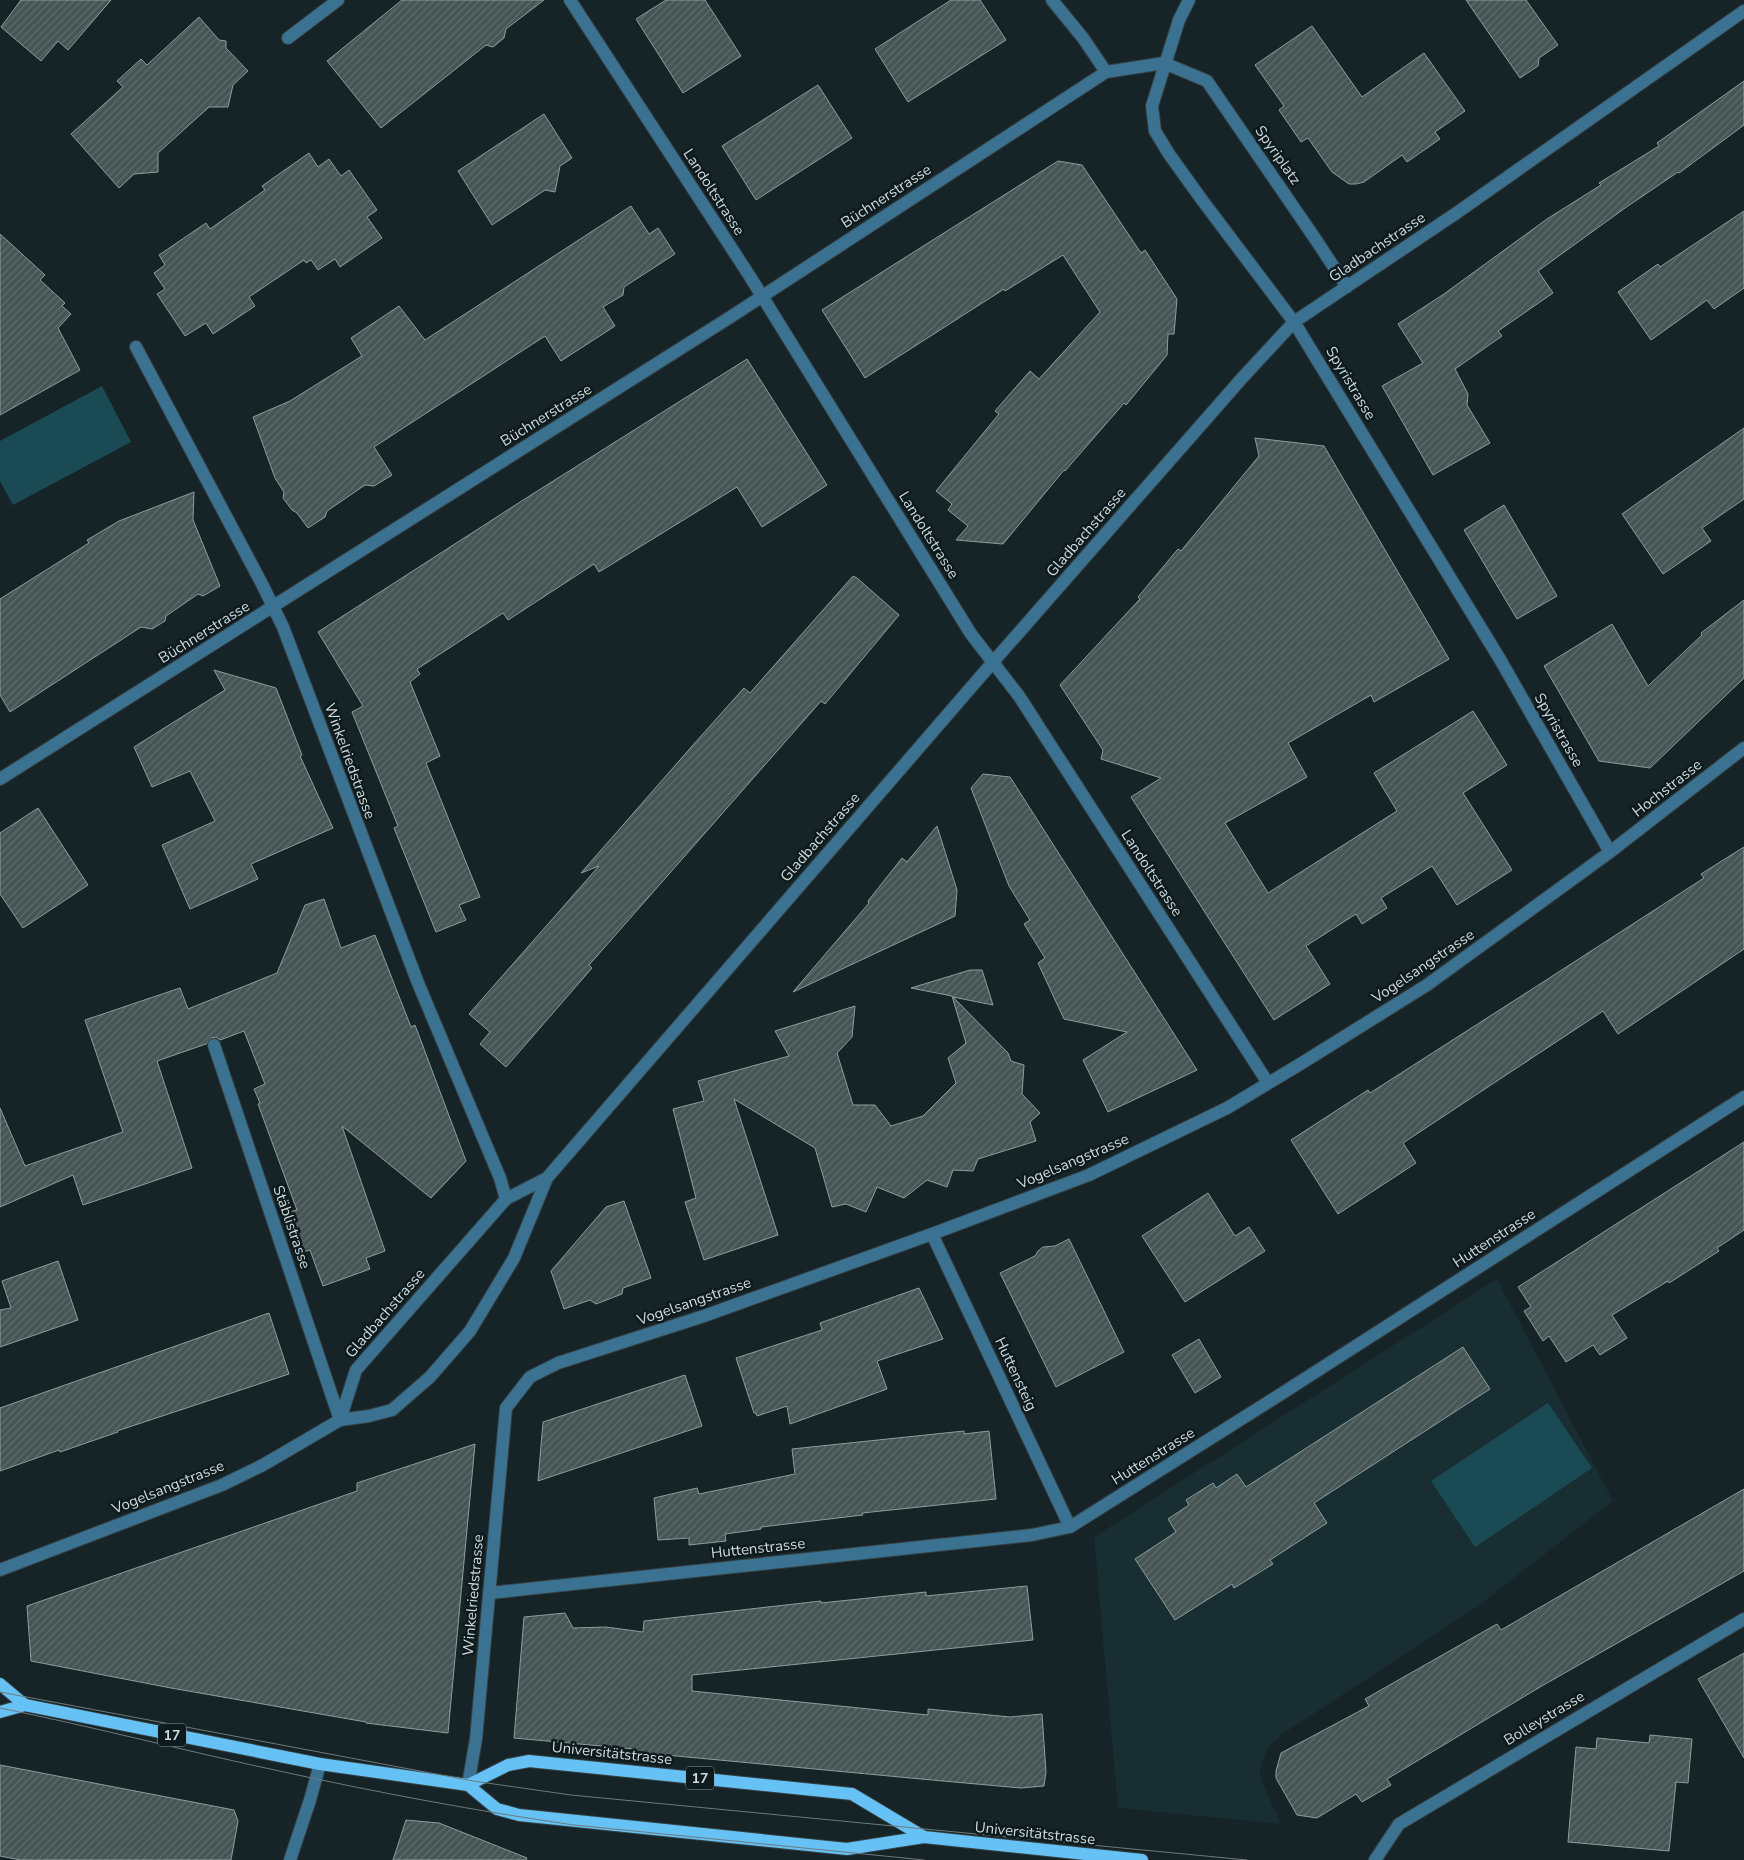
<svg xmlns="http://www.w3.org/2000/svg" width="1744" height="1860" viewBox="0 0 1744 1860" font-family="'Nunito Sans',sans-serif">
<style>
.built{fill:#182e33}
.pitch{fill:#1a4b54}
.building{fill:url(#building-hatch);stroke:#8c9e9c}
.lines{fill:none;stroke-linecap:round;stroke-linejoin:round}
.minor-casing{stroke:#344144;stroke-width:14}
.major-casing{stroke:#344144;stroke-width:14}
.minor{stroke:#3c7291;stroke-width:12}
.major{stroke:#66c1f5;stroke-width:12}
.tram{stroke:#6e797c;stroke-width:1}
.labels{text-anchor:middle;stroke-width:5;stroke-linejoin:round;paint-order:stroke}
.shield{fill:#0d1b1e;stroke:#96a0a2;stroke-width:1}
.shield-label{font-size:14px;font-weight:bold;fill:#d0d9db}
.street-label{font-size:15px;fill:#d0d9db;stroke:#0d1b1e}
</style>
<defs>
<pattern id="building-hatch" width="6" height="6" patternUnits="userSpaceOnUse" patternTransform="scale(1.25)"><rect width="6" height="6" fill="#455554"/><path d="M-1 1l2-2M0 6l6-6M5 7l2-2" fill="none" stroke="#5f6d6c"/></pattern>
</defs>
<rect width="100%" height="100%" fill="#162427"/>
<path class="built" d="M 1497,1279 L 1613,1501 L 1477,1607 L 1281,1735 L 1269,1746 L 1262,1761 L 1260,1772 L 1262,1782 L 1281,1824 L 1118,1808 L 1094,1537 Z"/>
<path class="pitch" d="M 102,386 L 131,442 L 13,505 L 0,481 L 0,441 Z
M 1548,1403 L 1592,1468 L 1475,1547 L 1431,1481 Z"/>
<path class="building" d="M 21,0 L 111,0 L 68,50 L 58,41 L 41,61 L 1,27 Z
M 402,0 L 544,0 L 506,29 L 504,38 L 493,47 L 486,45 L 381,128 L 327,61 Z
M 666,0 L 705,0 L 741,56 L 683,93 L 636,19 Z
M 951,0 L 980,0 L 1006,40 L 908,102 L 875,49 Z
M 1466,0 L 1526,0 L 1558,45 L 1539,58 L 1538,66 L 1520,78 Z
M 199,17 L 219,40 L 226,41 L 226,48 L 248,71 L 233,85 L 228,107 L 209,107 L 158,153 L 158,172 L 134,174 L 119,188 L 71,134 L 123,87 L 117,81 L 141,59 L 147,65 Z
M 1312,26 L 1362,97 L 1424,53 L 1465,111 L 1435,132 L 1440,139 L 1407,162 L 1402,155 L 1364,182 L 1356,184 L 1349,184 L 1332,172 L 1308,138 L 1301,142 L 1279,110 L 1284,106 L 1255,65 Z
M 1744,81 L 1744,125 L 1679,173 L 1678,172 L 1625,208 L 1538,271 L 1553,293 L 1498,331 L 1502,336 L 1455,369 L 1468,394 L 1467,405 L 1490,443 L 1433,475 L 1382,386 L 1423,363 L 1398,324 L 1444,294 L 1547,219 L 1601,185 L 1599,183 L 1659,146 L 1657,143 Z
M 818,85 L 852,138 L 756,200 L 722,146 Z
M 544,114 L 572,158 L 560,166 L 555,192 L 545,190 L 492,225 L 458,171 Z
M 309,153 L 318,167 L 329,159 L 341,176 L 349,170 L 377,210 L 367,217 L 382,238 L 340,267 L 335,259 L 318,270 L 311,260 L 306,263 L 304,260 L 249,297 L 255,306 L 213,334 L 206,323 L 185,336 L 157,294 L 165,289 L 154,273 L 165,265 L 159,255 L 206,223 L 210,229 L 265,190 L 262,186 Z
M 1058,161 L 1082,165 L 1141,253 L 1145,250 L 1177,299 L 1174,334 L 1168,334 L 1167,355 L 1126,405 L 1124,403 L 1065,471 L 1064,470 L 1003,544 L 956,540 L 968,526 L 948,510 L 952,504 L 936,491 L 999,414 L 995,411 L 1030,371 L 1039,379 L 1100,312 L 1063,255 L 1005,291 L 1004,289 L 865,378 L 822,310 Z
M 631,206 L 649,234 L 658,228 L 675,254 L 624,287 L 623,295 L 603,307 L 615,326 L 561,361 L 545,336 L 374,447 L 392,475 L 374,486 L 365,485 L 327,511 L 325,517 L 308,528 L 297,513 L 292,510 L 283,498 L 284,492 L 275,478 L 253,417 L 290,401 L 362,356 L 351,338 L 399,306 L 425,340 Z
M 1744,211 L 1744,288 L 1714,309 L 1707,300 L 1651,340 L 1618,292 L 1658,264 L 1660,267 Z
M 0,234 L 45,275 L 40,280 L 65,303 L 62,306 L 71,314 L 58,328 L 80,370 L 0,415 Z
M 747,359 L 827,485 L 762,527 L 737,487 L 599,572 L 594,564 L 508,620 L 503,613 L 417,669 L 420,674 L 410,682 L 440,756 L 426,763 L 480,897 L 459,905 L 466,920 L 436,932 L 394,828 L 398,826 L 352,712 L 363,706 L 318,632 L 531,495 Z
M 1744,428 L 1744,499 L 1702,528 L 1711,541 L 1663,574 L 1622,514 Z
M 1255,438 L 1324,446 L 1449,659 L 1374,702 L 1371,695 L 1288,743 L 1307,777 L 1225,823 L 1268,893 L 1397,811 L 1374,773 L 1473,711 L 1507,765 L 1463,793 L 1512,870 L 1457,905 L 1432,866 L 1381,898 L 1387,908 L 1362,924 L 1356,914 L 1306,946 L 1330,984 L 1274,1020 L 1131,797 L 1161,778 L 1101,759 L 1103,750 L 1060,685 L 1140,599 L 1138,597 L 1178,549 L 1181,551 L 1259,456 Z
M 194,492 L 193,520 L 220,586 L 203,596 L 198,594 L 166,616 L 165,621 L 152,629 L 141,627 L 10,712 L 0,695 L 0,599 L 89,543 L 87,540 L 119,521 Z
M 1504,505 L 1557,596 L 1517,619 L 1464,530 Z
M 853,576 L 857,578 L 899,615 L 825,704 L 821,701 L 589,965 L 592,968 L 506,1067 L 480,1044 L 490,1032 L 469,1014 L 599,866 L 581,873 L 693,745 L 744,688 L 750,693 Z
M 1744,600 L 1744,678 L 1650,768 L 1599,761 L 1544,666 L 1612,624 L 1648,686 L 1702,635 L 1701,633 Z
M 214,670 L 276,688 L 302,755 L 300,756 L 333,828 L 251,864 L 258,879 L 190,909 L 162,845 L 215,821 L 190,771 L 152,787 L 134,747 L 225,690 Z
M 983,774 L 1010,777 L 1197,1070 L 1108,1112 L 1083,1060 L 1127,1032 L 1064,1019 L 1038,963 L 1045,958 L 1024,924 L 1030,920 L 1009,886 L 971,788 Z
M 38,808 L 88,885 L 23,928 L 0,894 L 0,833 Z
M 937,826 L 957,890 L 955,916 L 793,992 L 869,903 L 868,901 L 902,858 L 907,862 Z
M 1744,847 L 1744,949 L 1618,1034 L 1603,1011 L 1403,1143 L 1416,1163 L 1338,1214 L 1291,1140 L 1368,1090 L 1370,1093 L 1537,986 L 1704,878 L 1701,874 Z
M 324,899 L 341,948 L 375,935 L 411,1027 L 415,1025 L 466,1161 L 431,1198 L 342,1126 L 385,1251 L 366,1258 L 370,1269 L 323,1286 L 310,1250 L 303,1252 L 289,1212 L 297,1210 L 258,1104 L 260,1103 L 254,1089 L 265,1084 L 244,1031 L 220,1040 L 216,1037 L 211,1038 L 206,1044 L 157,1061 L 192,1168 L 83,1205 L 73,1175 L 0,1207 L 0,1108 L 25,1166 L 123,1132 L 85,1020 L 180,988 L 188,1009 L 277,973 L 305,905 Z
M 970,970 L 982,970 L 993,1005 L 953,997 L 1008,1053 L 1011,1061 L 1024,1065 L 1022,1094 L 1040,1113 L 1030,1122 L 1036,1141 L 978,1159 L 973,1171 L 953,1170 L 947,1187 L 927,1180 L 904,1198 L 877,1187 L 866,1212 L 846,1204 L 832,1207 L 815,1148 L 734,1099 L 778,1235 L 704,1260 L 685,1202 L 696,1198 L 673,1109 L 704,1101 L 698,1081 L 789,1056 L 775,1031 L 855,1006 L 852,1037 L 837,1053 L 853,1105 L 875,1105 L 891,1126 L 923,1116 L 956,1083 L 948,1058 L 966,1043 L 952,996 L 911,988 Z
M 1744,1142 L 1744,1230 L 1717,1248 L 1719,1251 L 1669,1283 L 1668,1281 L 1612,1315 L 1627,1338 L 1600,1355 L 1593,1345 L 1566,1362 L 1549,1336 L 1543,1341 L 1524,1311 L 1531,1307 L 1518,1287 Z
M 1208,1193 L 1235,1236 L 1249,1227 L 1265,1251 L 1185,1302 L 1142,1236 Z
M 624,1201 L 651,1278 L 623,1288 L 622,1294 L 596,1304 L 590,1300 L 564,1309 L 551,1271 L 606,1207 Z
M 1069,1239 L 1124,1352 L 1056,1387 L 1000,1273 L 1035,1256 L 1038,1251 L 1043,1247 L 1055,1246 Z
M 58,1261 L 78,1320 L 0,1347 L 0,1310 L 11,1308 L 2,1281 Z
M 919,1288 L 943,1339 L 877,1361 L 887,1389 L 790,1424 L 787,1406 L 757,1416 L 756,1413 L 754,1413 L 736,1358 L 822,1330 L 820,1323 Z
M 269,1313 L 289,1374 L 117,1431 L 118,1432 L 60,1452 L 59,1450 L 0,1471 L 0,1408 Z
M 1199,1339 L 1221,1377 L 1195,1393 L 1172,1355 Z
M 1463,1347 L 1490,1389 L 1314,1503 L 1327,1523 L 1270,1560 L 1273,1564 L 1234,1588 L 1232,1584 L 1175,1620 L 1135,1559 L 1176,1532 L 1168,1519 L 1189,1505 L 1186,1500 L 1213,1483 L 1216,1488 L 1237,1474 L 1246,1487 Z
M 685,1375 L 702,1426 L 538,1481 L 543,1422 Z
M 964,1431 L 964,1434 L 989,1431 L 996,1499 L 862,1513 L 863,1515 L 761,1527 L 761,1529 L 725,1534 L 726,1541 L 689,1545 L 689,1538 L 658,1540 L 654,1498 L 697,1488 L 699,1494 L 795,1474 L 792,1449 Z
M 475,1444 L 448,1733 L 366,1723 L 366,1722 L 171,1688 L 31,1661 L 27,1606 L 357,1491 L 357,1483 Z
M 1744,1489 L 1744,1571 L 1540,1687 L 1387,1779 L 1391,1785 L 1362,1802 L 1356,1794 L 1317,1818 L 1297,1815 L 1276,1778 L 1276,1771 L 1281,1753 L 1369,1706 L 1365,1699 L 1497,1624 L 1501,1630 Z
M 1027,1586 L 1033,1640 L 692,1675 L 692,1691 L 928,1715 L 928,1709 L 1010,1717 L 1042,1714 L 1046,1772 L 1044,1786 L 1021,1788 L 921,1779 L 634,1752 L 634,1749 L 514,1738 L 524,1617 L 565,1613 L 573,1628 L 606,1627 L 643,1632 L 644,1621 L 821,1601 L 821,1603 L 926,1592 L 926,1596 Z
M 1744,1653 L 1744,1758 L 1698,1679 Z
M 1650,1735 L 1692,1739 L 1688,1783 L 1676,1782 L 1669,1851 L 1568,1842 L 1576,1747 L 1596,1749 L 1597,1738 L 1649,1743 Z
M 0,1765 L 234,1810 L 238,1821 L 231,1860 L 21,1860 L 0,1856 Z
M 406,1820 L 439,1823 L 527,1858 L 526,1860 L 393,1860 Z"/>
<g class="lines">
<g class="minor-casing">
<path id="minor" d="M 570,0 L 749,275 L 971,634 L 1019,696 L 1268,1083
M 1052,0 L 1083,38 L 1106,72 L 1164,63 L 1207,81 L 1314,237 L 1347,287
M 1189,0 L 1179,20 L 1152,106 L 1155,131 L 1169,154 L 1202,200 L 1294,322 L 1501,661 L 1610,852
M 288,38 L 338,0
M 136,347 L 262,584 L 283,627 L 418,983 L 500,1178 L 506,1199
M 0,779 L 732,316 L 1106,72
M 214,1045 L 340,1420
M 932,1234 L 1070,1527
M 340,1420 L 356,1370 L 506,1199 L 547,1178
M 0,1570 L 222,1485 L 263,1465 L 340,1420 L 369,1416 L 392,1410 L 430,1377 L 470,1331 L 514,1258 L 547,1178 L 993,662 L 1243,377 L 1294,322 L 1455,214 L 1744,11
M 490,1593 L 1032,1535 L 1070,1527 L 1281,1394 L 1744,1097
M 468,1785 L 476,1739 L 506,1408 L 530,1377 L 558,1363 L 704,1316 L 932,1234 L 1089,1175 L 1227,1108 L 1302,1063 L 1427,985 L 1610,852 L 1744,748
M 290,1860 L 310,1800 L 320,1764
M 1375,1860 L 1399,1824 L 1744,1619"/>
</g>
<g class="major-casing">
<path id="major" d="M 0,1684 L 25,1705 L 320,1764 L 468,1785 L 497,1809 L 519,1815 L 847,1849 L 924,1837 L 1142,1860
M 0,1712 L 25,1705
M 468,1785 L 508,1765 L 529,1761 L 852,1794 L 924,1837"/>
</g>
<use href="#minor" class="minor"/>
<use href="#major" class="major"/>
<path class="tram" d="M 0,1692 L 473,1781 L 571,1795 L 1247,1860
M 0,1708 C 95,1727 189,1752 284,1772 C 380,1793 477,1811 574,1825 L 924,1860"/>
</g>
<g class="labels">
<g class="shield">
<rect x="158" y="1723.5" width="28" height="23" rx="4"/>
<rect x="686" y="1766.5" width="28" height="23" rx="4"/>
</g>
<g class="shield-label">
<text x="172" y="1740">17</text>
<text x="700" y="1783">17</text>
</g>
<g class="street-label">
<text transform="translate(1278 155) rotate(55)" y="5">Spyriplatz</text>
<text transform="translate(714 192) rotate(57)" y="5">Landoltstrasse</text>
<text transform="translate(886 196) rotate(-33)" y="5">Büchnerstrasse</text>
<text transform="translate(1377 247) rotate(-34)" y="5">Gladbachstrasse</text>
<text transform="translate(1351 383) rotate(59)" y="5">Spyristrasse</text>
<text transform="translate(546 415) rotate(-32)" y="5">Büchnerstrasse</text>
<text transform="translate(1086 532) rotate(-49)" y="5">Gladbachstrasse</text>
<text transform="translate(929 535) rotate(58)" y="5">Landoltstrasse</text>
<text transform="translate(204 632) rotate(-32)" y="5">Büchnerstrasse</text>
<text transform="translate(1559 730) rotate(60)" y="5">Spyristrasse</text>
<text transform="translate(350 761) rotate(70)" y="5">Winkelriedstrasse</text>
<text transform="translate(1667 788) rotate(-38)" y="5">Hochstrasse</text>
<text transform="translate(820 837) rotate(-49)" y="5">Gladbachstrasse</text>
<text transform="translate(1152 873) rotate(57)" y="5">Landoltstrasse</text>
<text transform="translate(1423 966) rotate(-34)" y="5">Vogelsangstrasse</text>
<text transform="translate(1073 1161) rotate(-23)" y="5">Vogelsangstrasse</text>
<text transform="translate(292 1227) rotate(71)" y="5">Stäblistrasse</text>
<text transform="translate(1494 1238) rotate(-33)" y="5">Huttenstrasse</text>
<text transform="translate(694 1301) rotate(-19)" y="5">Vogelsangstrasse</text>
<text transform="translate(385 1313) rotate(-49)" y="5">Gladbachstrasse</text>
<text transform="translate(1016 1374) rotate(65)" y="5">Huttensteig</text>
<text transform="translate(1153 1456) rotate(-32)" y="5">Huttenstrasse</text>
<text transform="translate(168 1487) rotate(-22)" y="5">Vogelsangstrasse</text>
<text transform="translate(758 1548) rotate(-6)" y="5">Huttenstrasse</text>
<text transform="translate(473 1595) rotate(-85)" y="5">Winkelriedstrasse</text>
<text transform="translate(1544 1718) rotate(-31)" y="5">Bolleystrasse</text>
<text transform="translate(612 1753) rotate(6)" y="5">Universitätstrasse</text>
<text transform="translate(1035 1833) rotate(6)" y="5">Universitätstrasse</text>
</g>
</g>
</svg>
